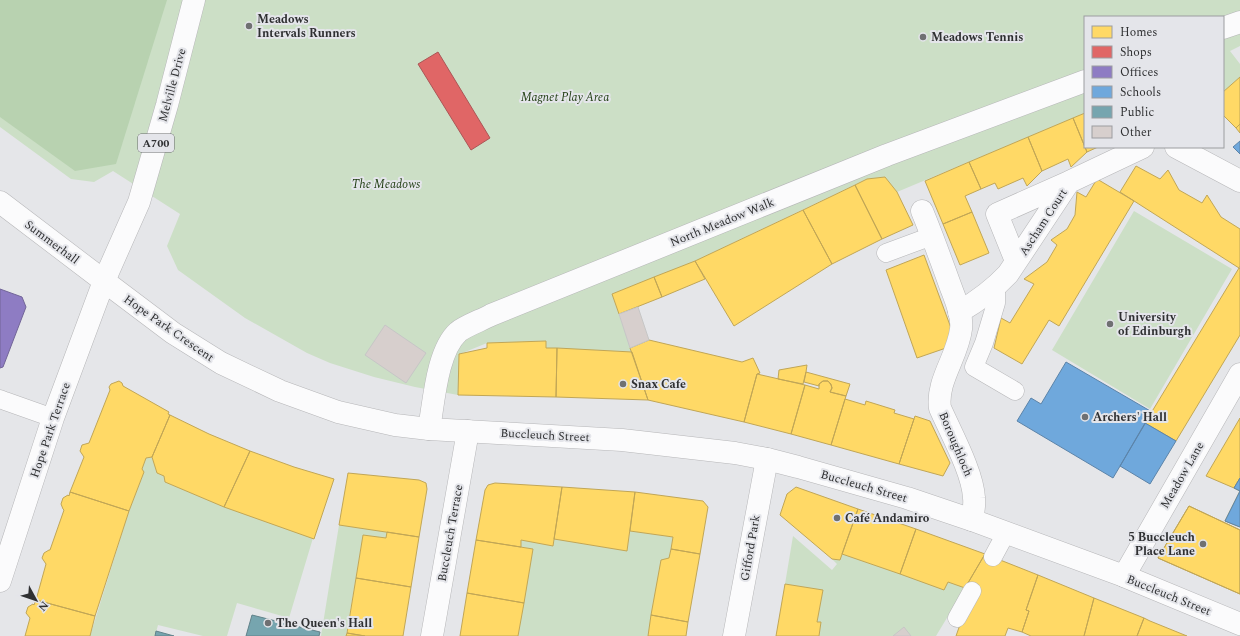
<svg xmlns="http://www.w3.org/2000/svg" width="1240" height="636" viewBox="0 0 1240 636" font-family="Spectral,serif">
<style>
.green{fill:#ccdfc6}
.forest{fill:#b8d2b0}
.homes{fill:#ffd966;stroke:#c1a656}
.shops{fill:#e06666;stroke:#ab5656}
.offices{fill:#8e7cc3;stroke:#726598}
.schools{fill:#6fa8dc;stroke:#5c84a9}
.public{fill:#76a5af;stroke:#61828a}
.building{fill:#d7cfcd;stroke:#c6c6c6}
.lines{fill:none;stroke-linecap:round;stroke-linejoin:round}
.service-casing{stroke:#b6b6b8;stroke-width:19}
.pedestrian-casing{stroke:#b6b6b8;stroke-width:23}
.minor-casing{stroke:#b6b6b8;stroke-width:23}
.tertiary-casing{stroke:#b6b6b8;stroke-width:23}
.primary-casing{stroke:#b6b6b8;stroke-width:23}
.service{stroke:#fbfbfc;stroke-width:18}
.pedestrian{stroke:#fbfbfc;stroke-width:22}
.minor{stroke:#fbfbfc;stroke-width:22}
.tertiary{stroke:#fbfbfc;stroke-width:22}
.primary{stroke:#fbfbfc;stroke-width:22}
.poi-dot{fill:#6f7072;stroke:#e4e5ea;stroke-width:1.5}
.labels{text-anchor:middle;stroke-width:4;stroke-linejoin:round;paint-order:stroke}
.shield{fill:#e4e5ea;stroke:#656669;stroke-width:1}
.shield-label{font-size:11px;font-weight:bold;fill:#2f3032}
.poi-label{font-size:12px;font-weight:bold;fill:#2f3032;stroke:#e4e5ea;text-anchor:start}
.street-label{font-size:12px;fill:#2f3032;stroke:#e4e5ea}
.park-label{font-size:12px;font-style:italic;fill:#1c3a0e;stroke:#e4e5ea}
</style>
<rect width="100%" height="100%" fill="#e5e6e9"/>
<path class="green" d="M 0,0 L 1240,0 L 1240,46 L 1230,51 L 1240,64 L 1240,77 L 1223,92 L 1223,17 L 1085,17 L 1085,113 L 897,192 L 885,177 L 867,179 L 695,261 L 612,294 L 632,352 L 546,348 L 546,341 L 487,343 L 460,354 L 458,395 L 415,387 L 374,377 L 330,363 L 307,353 L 245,318 L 178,270 L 167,246 L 180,214 L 113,171 L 94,182 L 71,179 L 0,127 Z
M 1134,211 L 1232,269 L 1150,409 L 1052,350 Z
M 152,457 L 157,473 L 164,476 L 165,482 L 224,507 L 313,538 L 289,618 L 237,603 L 227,636 L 203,636 L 158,625 L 155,636 L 90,636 L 129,511 L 144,472 L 142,469 L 146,458 Z
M 339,525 L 387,532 L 386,538 L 363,535 L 346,636 L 321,636 Z
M 630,531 L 673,537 L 669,558 L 661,560 L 648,636 L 518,636 L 533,549 L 521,547 L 521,540 L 553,546 L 554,539 L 627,551 Z
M 793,536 L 832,570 L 837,564 L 832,559 L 840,560 L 842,554 L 944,589 L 948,582 L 965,588 L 936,636 L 819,636 L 821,622 L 817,622 L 823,590 L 785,584 Z"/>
<path class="forest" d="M 0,0 L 167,0 L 116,164 L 75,171 L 0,117 Z"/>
<path class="homes" d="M 1240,77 L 1240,124 L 1236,128 L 1223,115 L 1223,92 Z
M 1085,113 L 1085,147 L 1098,147 L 1087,152 L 1073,118 Z
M 1073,118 L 1087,152 L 1071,167 L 1068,159 L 1042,171 L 1028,137 Z
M 1240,124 L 1240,133 L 1236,128 Z
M 1028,137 L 1042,171 L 1027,186 L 1023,178 L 998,189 L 995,183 L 981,189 L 969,162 Z
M 969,162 L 981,189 L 965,196 L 972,212 L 943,224 L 925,181 Z
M 1136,166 L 1160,179 L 1168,170 L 1179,190 L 1202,203 L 1207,195 L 1221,217 L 1240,229 L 1240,266 L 1239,268 L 1120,192 Z
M 885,177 L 897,192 L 913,225 L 882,239 L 855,185 L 867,179 Z
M 1097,179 L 1134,201 L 1059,326 L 1049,320 L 1022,364 L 994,348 L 1001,318 L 1010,323 L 1034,284 L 1024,279 L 1047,262 L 1057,245 L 1051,240 L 1067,229 L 1075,215 L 1077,192 L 1086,197 Z
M 855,185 L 882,239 L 832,264 L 803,210 Z
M 803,210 L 832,264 L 734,326 L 695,261 Z
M 972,212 L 989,253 L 960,265 L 943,224 Z
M 924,255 L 951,328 L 946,348 L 917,358 L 886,270 Z
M 695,261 L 705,279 L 662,297 L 654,277 Z
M 1239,268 L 1240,269 L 1240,335 L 1176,441 L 1145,423 Z
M 654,277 L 662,297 L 619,314 L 612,294 Z
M 649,340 L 742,362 L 753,358 L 760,373 L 757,374 L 744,422 L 648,400 L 630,348 Z
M 546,341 L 546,348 L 557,348 L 556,397 L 458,395 L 459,354 L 487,348 L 487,343 Z
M 557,348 L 632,352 L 648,400 L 556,397 Z
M 807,365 L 806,372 L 803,384 L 778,379 L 779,370 Z
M 806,372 L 850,384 L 846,396 L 830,392 L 832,388 L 831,385 L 828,381 L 823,381 L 819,384 L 819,386 L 804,382 Z
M 757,374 L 805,385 L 791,434 L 744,422 Z
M 119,381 L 122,383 L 123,386 L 169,412 L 168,414 L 170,415 L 152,457 L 146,458 L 142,469 L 144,472 L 129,511 L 70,492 L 84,457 L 80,451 L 82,445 L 89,443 L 110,390 L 109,387 L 111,384 Z
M 823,381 L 828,381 L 831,384 L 832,388 L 830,392 L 846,396 L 831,445 L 791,434 L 805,385 L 819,389 L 819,384 Z
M 845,399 L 865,405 L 866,401 L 895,410 L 894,413 L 914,419 L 899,464 L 831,445 Z
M 170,415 L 209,434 L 250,451 L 224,507 L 165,482 L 164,476 L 157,473 L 152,457 Z
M 915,416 L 930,421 L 950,463 L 943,476 L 899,464 Z
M 1240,418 L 1240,478 L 1234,488 L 1206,476 Z
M 250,451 L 294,467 L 334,479 L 314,539 L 224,507 Z
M 348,473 L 419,480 L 426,483 L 427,489 L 419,537 L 339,525 Z
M 1240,478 L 1240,527 L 1225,521 L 1240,491 L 1234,488 Z
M 495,483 L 562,487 L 553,546 L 521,540 L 521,547 L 476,540 L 485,490 L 488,485 Z
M 562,487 L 635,492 L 627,551 L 554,539 Z
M 796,487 L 858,509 L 840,560 L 832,559 L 780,515 L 787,494 Z
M 70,492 L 129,511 L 95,616 L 36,600 L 46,564 L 42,558 L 44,553 L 49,550 L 50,550 L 64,510 L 63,509 L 61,504 L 63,498 L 68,495 L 69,496 Z
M 635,492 L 703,501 L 708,507 L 700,554 L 671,549 L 673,537 L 630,531 Z
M 1189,506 L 1240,530 L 1240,594 L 1158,558 Z
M 1189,506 L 1240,530 L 1240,594 L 1158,558 Z
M 858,509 L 916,529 L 900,574 L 842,554 Z
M 916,529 L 985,554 L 965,588 L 948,582 L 944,590 L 900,574 Z
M 387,532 L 419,537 L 411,587 L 356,578 L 363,535 L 386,538 Z
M 476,540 L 533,549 L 524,603 L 467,593 Z
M 671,549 L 700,554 L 688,622 L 651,615 L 661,560 L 669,558 Z
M 985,554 L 1038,575 L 1026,610 L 1029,611 L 1022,632 L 1008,628 L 1005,636 L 956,636 L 968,602 L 965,588 Z
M 1038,575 L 1094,598 L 1084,636 L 1031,636 L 1022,632 L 1029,611 L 1026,610 Z
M 356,578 L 411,587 L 403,636 L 365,636 L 347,633 Z
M 785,584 L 823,590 L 817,622 L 821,622 L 819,636 L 776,636 Z
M 467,593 L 524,603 L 518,636 L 460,636 Z
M 1094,598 L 1144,618 L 1137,636 L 1084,636 Z
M 36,600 L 95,616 L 90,636 L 25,636 L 30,618 L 26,613 L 28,607 L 33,604 L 34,605 Z
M 651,615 L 688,622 L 686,636 L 648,636 Z
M 1144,618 L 1150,621 L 1187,636 L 1137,636 Z
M 347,633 L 365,636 L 346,636 Z"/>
<path class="shops" d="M 438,52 L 490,138 L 471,150 L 418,64 Z"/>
<path class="offices" d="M 0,289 L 22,297 L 26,307 L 3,367 L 0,368 Z"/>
<path class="schools" d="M 1240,141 L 1240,154 L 1233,147 Z
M 1066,362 L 1152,412 L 1113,478 L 1017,421 L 1031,398 L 1041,404 Z
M 1145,423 L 1176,441 L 1150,484 L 1120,466 Z
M 1240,478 L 1240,527 L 1225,521 L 1240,491 L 1234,488 Z"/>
<path class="public" d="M 252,615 L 320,632 L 319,636 L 246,636 Z
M 156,631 L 174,636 L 155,636 Z"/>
<path class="building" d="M 638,307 L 649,340 L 630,348 L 619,314 Z
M 385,325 L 426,353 L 406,383 L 365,355 Z
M 904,627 L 911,636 L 893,636 Z"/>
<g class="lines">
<g class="service-casing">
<path id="service" d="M 886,253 L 932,236
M 996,286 L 996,303 L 984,343 L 974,367 L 1015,391
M 0,399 L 5,401 L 53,418
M 993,557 L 1006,533
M 957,618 L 972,591"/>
</g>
<g class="pedestrian-casing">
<path id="pedestrian" d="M 1223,28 L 1240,22
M 1176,147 L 1240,181
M 1016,261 L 997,214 L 1069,182
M 959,312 C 978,301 993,290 1008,274 L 1069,182 L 1143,147
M 429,429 C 434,401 437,351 458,332 C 465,326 482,320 491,315 L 887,155 L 1085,81"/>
</g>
<g class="minor-casing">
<path id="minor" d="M 922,211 C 932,235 941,260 950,285 C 955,299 963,315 961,329 C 958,356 936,381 940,408 C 951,433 973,473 974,498 C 975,506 973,513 972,520
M 1124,576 L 1240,374
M 432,636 L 468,431
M 734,636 L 767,459"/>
</g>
<g class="tertiary-casing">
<path id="tertiary" d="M 0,581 L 53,418 L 104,281 L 173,333 L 221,363 L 280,391 L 338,412 L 395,425 L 429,429 L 622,440 L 735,453 L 767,459 L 798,467 L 907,498 L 972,520 L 1124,576 L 1240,624"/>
</g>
<g class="primary-casing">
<path id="primary" d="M 0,202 L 104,281 L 139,202 L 167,105 L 194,0"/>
</g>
<use href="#service" class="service"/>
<use href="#pedestrian" class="pedestrian"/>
<use href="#minor" class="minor"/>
<use href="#tertiary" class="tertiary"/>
<use href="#primary" class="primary"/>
</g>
<g class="poi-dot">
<circle cx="249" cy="26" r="4"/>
<circle cx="923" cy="37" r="4"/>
<circle cx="1110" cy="324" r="4"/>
<circle cx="623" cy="384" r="4"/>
<circle cx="1085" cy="417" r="4"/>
<circle cx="837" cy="518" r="4"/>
<circle cx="1203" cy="544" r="4"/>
<circle cx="268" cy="623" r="4"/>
</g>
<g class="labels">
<rect class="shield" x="138" y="134" width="36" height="18" rx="3"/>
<g class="shield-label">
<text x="156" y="147">A700</text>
</g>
<g class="poi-label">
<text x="257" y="23">Meadows<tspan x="257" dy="14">Intervals Runners</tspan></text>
<text x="931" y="41">Meadows Tennis</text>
<text x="1118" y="321">University<tspan x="1118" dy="14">of Edinburgh</tspan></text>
<text x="631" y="388">Snax Cafe</text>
<text x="1093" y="421">Archers' Hall</text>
<text x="845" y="522">Café Andamiro</text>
<text x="1195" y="541" text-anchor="end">5 Buccleuch<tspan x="1195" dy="14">Place Lane</tspan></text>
<text x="276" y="627">The Queen's Hall</text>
</g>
<g class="street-label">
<text transform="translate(172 85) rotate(-75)" y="4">Melville Drive</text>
<text transform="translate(722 222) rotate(-22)" y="4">North Meadow Walk</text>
<text transform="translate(1043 222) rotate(-57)" y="4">Ascham Court</text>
<text transform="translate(52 242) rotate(37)" y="4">Summerhall</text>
<text transform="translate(169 328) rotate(35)" y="4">Hope Park Crescent</text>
<text transform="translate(50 430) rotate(-71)" y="4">Hope Park Terrace</text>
<text transform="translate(545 435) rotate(3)" y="4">Buccleuch Street</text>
<text transform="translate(956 444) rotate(67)" y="4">Boroughloch</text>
<text transform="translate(1182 475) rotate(-60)" y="4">Meadow Lane</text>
<text transform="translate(864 486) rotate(16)" y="4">Buccleuch Street</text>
<text transform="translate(450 533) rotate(-80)" y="4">Buccleuch Terrace</text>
<text transform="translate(750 548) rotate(-80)" y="4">Gifford Park</text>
<text transform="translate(1169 595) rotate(22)" y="4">Buccleuch Street</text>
</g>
<g class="park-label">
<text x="565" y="101">Magnet Play Area</text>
<text x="386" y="188">The Meadows</text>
</g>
</g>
<rect x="1084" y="16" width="140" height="132" fill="#e4e5ea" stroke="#9c9da0"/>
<rect x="1092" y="26" width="20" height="12" fill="#ffd966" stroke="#9c9da0"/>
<text x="1120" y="36" font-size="12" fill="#2f3032">Homes</text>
<rect x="1092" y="46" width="20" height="12" fill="#e06666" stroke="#9c9da0"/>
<text x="1120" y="56" font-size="12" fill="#2f3032">Shops</text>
<rect x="1092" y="66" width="20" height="12" fill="#8e7cc3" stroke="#9c9da0"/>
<text x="1120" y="76" font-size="12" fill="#2f3032">Offices</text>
<rect x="1092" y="86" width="20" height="12" fill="#6fa8dc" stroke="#9c9da0"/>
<text x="1120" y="96" font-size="12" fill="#2f3032">Schools</text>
<rect x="1092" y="106" width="20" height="12" fill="#76a5af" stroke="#9c9da0"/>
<text x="1120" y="116" font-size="12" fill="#2f3032">Public</text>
<rect x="1092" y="126" width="20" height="12" fill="#d7cfcd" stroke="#9c9da0"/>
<text x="1120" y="136" font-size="12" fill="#2f3032">Other</text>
<g transform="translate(36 600) rotate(130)" stroke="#e4e5ea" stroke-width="3" paint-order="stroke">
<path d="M0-3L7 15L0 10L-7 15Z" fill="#2f3032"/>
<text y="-6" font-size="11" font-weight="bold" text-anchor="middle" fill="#2f3032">N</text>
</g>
</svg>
